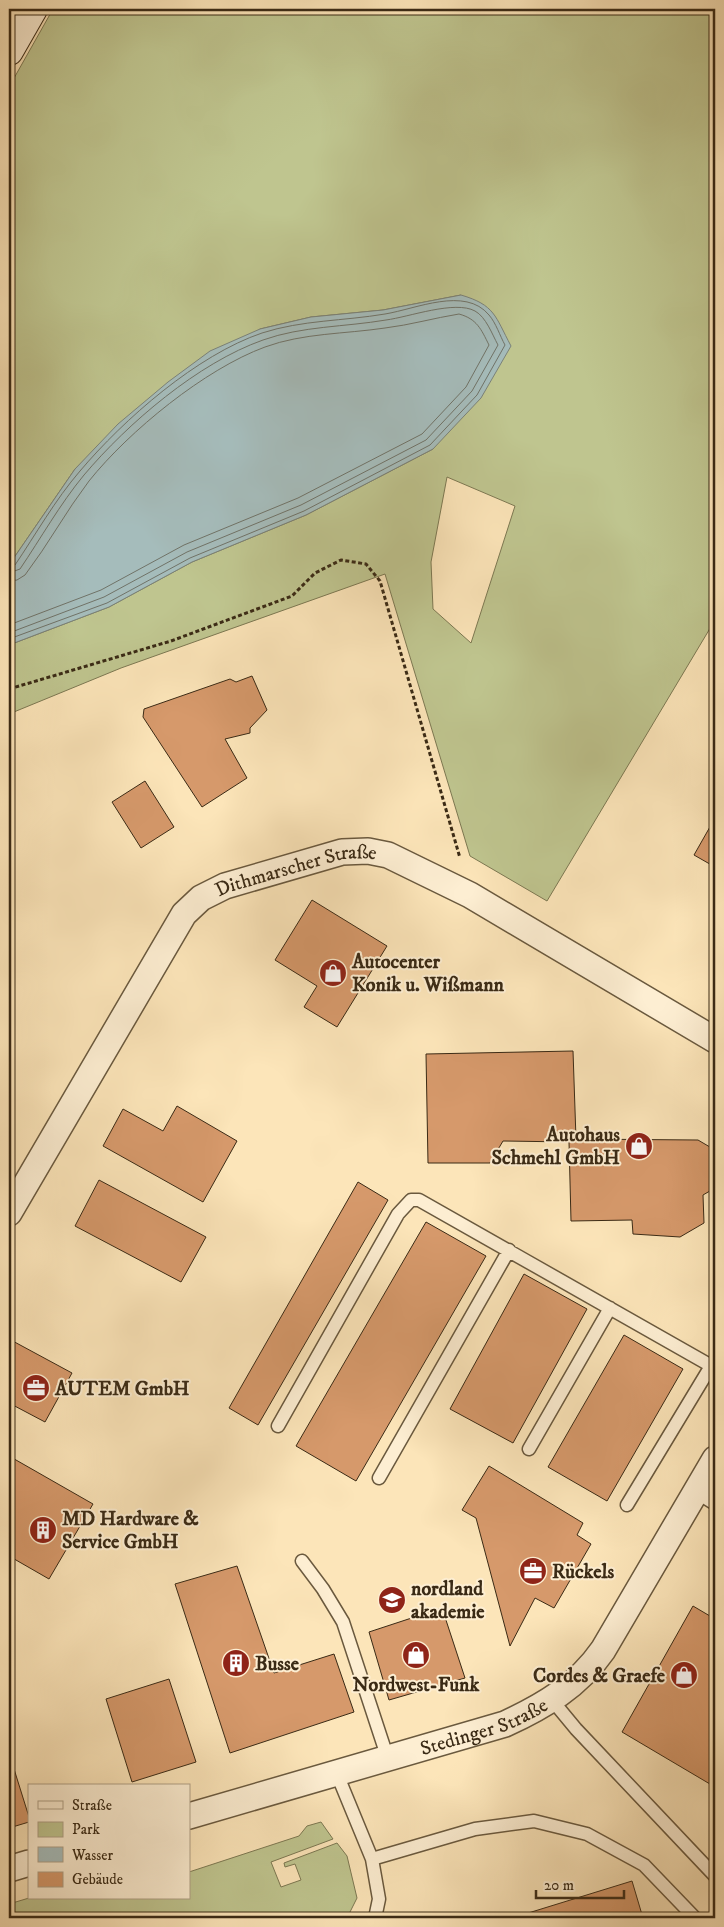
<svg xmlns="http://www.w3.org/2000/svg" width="724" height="1927" viewBox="0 0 724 1927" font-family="'IM FELL DW Pica',serif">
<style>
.green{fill:#bfc58f;stroke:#7c7852;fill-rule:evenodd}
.water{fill:#a5bcbb;stroke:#7a8279}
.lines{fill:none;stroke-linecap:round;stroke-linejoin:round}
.shore{stroke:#707368;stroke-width:1}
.building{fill:#d6996b;stroke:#3a2a15}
.lane-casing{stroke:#6a593e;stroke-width:15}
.street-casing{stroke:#6a593e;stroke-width:28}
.secondary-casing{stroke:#3a2a15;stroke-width:30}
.path{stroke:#3a2a15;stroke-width:3;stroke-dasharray:4 2.5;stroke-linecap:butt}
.lane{stroke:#fdeed2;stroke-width:12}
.street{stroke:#fdeed2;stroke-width:25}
.secondary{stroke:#fdeed2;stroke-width:28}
.labels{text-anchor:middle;stroke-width:4;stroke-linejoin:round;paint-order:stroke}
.street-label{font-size:20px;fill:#3a2a15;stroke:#fdeed2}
.poi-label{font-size:20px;font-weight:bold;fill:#3a2a15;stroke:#fdeed2;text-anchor:start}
</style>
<rect width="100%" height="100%" fill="#fce5b9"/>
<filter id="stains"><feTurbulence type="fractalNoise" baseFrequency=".004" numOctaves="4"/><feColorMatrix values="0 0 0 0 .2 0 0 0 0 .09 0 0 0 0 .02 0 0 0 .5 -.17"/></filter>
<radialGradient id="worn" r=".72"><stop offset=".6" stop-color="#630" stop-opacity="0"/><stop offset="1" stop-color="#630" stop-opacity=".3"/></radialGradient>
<path class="green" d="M 53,9 L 715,9 L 715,620 L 547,901 L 470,856 L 385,574 L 121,668 L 9,714 L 9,645 L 109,607 L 192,562 L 306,515 L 433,449 L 461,295 L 383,310 L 311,317 L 260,329 L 75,469 L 9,565 L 9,87 ZM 447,477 L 515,506 L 471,643 L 433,609 L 431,562 Z
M 321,1822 L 333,1839 L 271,1862 L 281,1887 L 301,1880 L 295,1864 L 285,1867 L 284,1863 L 337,1843 L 347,1856 L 357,1898 L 347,1918 L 9,1918 L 9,1904 L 29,1898 L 189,1898 L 189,1872 L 299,1836 L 307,1826 Z"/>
<path class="water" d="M 461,295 C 495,305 495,316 511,346 L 481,398 L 433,449 L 306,515 L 192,562 L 109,607 L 9,645 L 9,565 L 75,469 L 118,424 L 168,382 L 210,351 L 260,329 L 311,317 L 383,310 Z"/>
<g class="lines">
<path class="shore" d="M 9,567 L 15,565 C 36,534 55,500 80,471 C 124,419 197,355 262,333 C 302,320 344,321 385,314 C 416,309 465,286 489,315 C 496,323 500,336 505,345 L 477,395 L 430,445 L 304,511 L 190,558 L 107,603 L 9,639
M 9,573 L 20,569 C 41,538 60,504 84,475 C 128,423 198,363 263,340 C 302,326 345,327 386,320 C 409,317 455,300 475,311 C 486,317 492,334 498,345 L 472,391 L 426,440 L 301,505 L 187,552 L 104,597 L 9,633
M 9,581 L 17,580 L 25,575 C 48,545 66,511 89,481 C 129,431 205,369 265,347 C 303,333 345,334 385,328 C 410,325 434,318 459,314 C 477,319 481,329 489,345 L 466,387 L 422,434 L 298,498 L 184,545 L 101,590 L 9,625"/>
</g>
<path class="building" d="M 252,676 L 267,710 L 250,728 L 250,733 L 225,739 L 247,778 L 202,807 L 143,717 L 144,709 L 230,679 L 236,682 Z
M 145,781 L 174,827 L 141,848 L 112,802 Z
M 715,818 L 715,867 L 694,855 Z
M 312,900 L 387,946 L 337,1027 L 304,1007 L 317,986 L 275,960 Z
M 573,1051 L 576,1139 L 698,1140 L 715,1150 L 715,1188 L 703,1195 L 704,1223 L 680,1237 L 633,1234 L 632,1220 L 571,1221 L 569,1142 L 503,1141 L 490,1163 L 428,1163 L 426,1054 Z
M 177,1106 L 237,1141 L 203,1202 L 103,1146 L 123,1109 L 163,1131 Z
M 99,1180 L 206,1237 L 181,1282 L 75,1226 Z
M 358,1182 L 388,1200 L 258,1425 L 229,1408 Z
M 426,1222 L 486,1256 L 356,1481 L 296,1446 Z
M 524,1274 L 587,1309 L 513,1443 L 450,1409 Z
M 624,1335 L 683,1369 L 607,1501 L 548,1467 Z
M 9,1339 L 72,1373 L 45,1422 L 9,1403 Z
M 9,1456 L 93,1504 L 49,1579 L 9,1556 Z
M 489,1466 L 583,1523 L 577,1535 L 591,1544 L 554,1608 L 535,1598 L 510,1646 L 476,1518 L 462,1510 Z
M 237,1566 L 274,1673 L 334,1654 L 354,1712 L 230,1753 L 175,1584 Z
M 693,1606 L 715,1619 L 715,1787 L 622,1732 Z
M 442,1608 L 465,1678 L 389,1700 L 369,1632 Z
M 169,1679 L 196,1762 L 132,1782 L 106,1699 Z
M 9,1753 L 29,1817 L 29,1822 L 9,1828 Z
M 632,1881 L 643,1918 L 512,1918 Z"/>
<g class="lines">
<g class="lane-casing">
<path id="lane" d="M 278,1426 L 398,1214 L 411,1200 L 419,1200 L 715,1368
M 529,1449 L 610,1308
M 379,1478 L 509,1250
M 696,1492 L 715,1504
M 627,1505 L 711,1366
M 302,1561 L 323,1589 L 343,1622 L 388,1759
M 552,1700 L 576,1729 L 715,1876
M 337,1774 L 372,1859 L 379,1899 L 375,1918
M 372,1859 L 475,1829 L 534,1821 L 587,1834 L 644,1865 L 695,1918"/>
</g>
<g class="street-casing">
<g id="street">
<path id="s1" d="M 9,1213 L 184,914 L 201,898 L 225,886 L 342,852 L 368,851 L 388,855 L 470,895 L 715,1040"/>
<path id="s2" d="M 189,1816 L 505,1724 C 544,1706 578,1686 603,1650 L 715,1459"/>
<path d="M 9,1869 L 29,1863"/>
</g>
</g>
<g class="secondary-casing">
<path id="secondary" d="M 9,51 L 33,9"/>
</g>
<path class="path" d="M 9,689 L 171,641 L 292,596 L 315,573 L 341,560 L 366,564 L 380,581 L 460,858"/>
<use href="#lane" class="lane"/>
<use href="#street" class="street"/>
<use href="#secondary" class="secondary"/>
</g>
<defs>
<g id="shop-disc" transform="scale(1.4375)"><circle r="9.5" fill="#8f2418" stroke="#fdeed2"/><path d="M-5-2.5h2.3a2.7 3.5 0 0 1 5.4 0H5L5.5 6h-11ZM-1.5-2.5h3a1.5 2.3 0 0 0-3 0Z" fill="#fff"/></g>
<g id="office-disc" transform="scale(1.4375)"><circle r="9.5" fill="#8f2418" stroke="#fdeed2"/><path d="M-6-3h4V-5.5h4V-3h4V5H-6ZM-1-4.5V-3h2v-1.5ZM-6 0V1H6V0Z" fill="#fff"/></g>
<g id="building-disc" transform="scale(1.4375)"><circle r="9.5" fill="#8f2418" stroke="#fdeed2"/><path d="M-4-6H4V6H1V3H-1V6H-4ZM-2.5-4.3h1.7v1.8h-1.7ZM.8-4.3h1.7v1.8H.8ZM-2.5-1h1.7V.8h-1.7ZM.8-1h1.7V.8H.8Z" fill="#fff"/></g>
<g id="school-disc" transform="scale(1.4375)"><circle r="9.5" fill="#8f2418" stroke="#fdeed2"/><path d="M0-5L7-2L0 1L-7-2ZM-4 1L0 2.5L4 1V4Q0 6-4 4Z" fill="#fff"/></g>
</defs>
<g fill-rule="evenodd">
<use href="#shop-disc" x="333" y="973"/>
<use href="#shop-disc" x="639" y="1146"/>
<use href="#office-disc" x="36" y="1388"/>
<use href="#building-disc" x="43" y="1530"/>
<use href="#office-disc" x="533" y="1571"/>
<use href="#school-disc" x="392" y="1600"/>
<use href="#shop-disc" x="416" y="1655"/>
<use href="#building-disc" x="236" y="1663"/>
<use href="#shop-disc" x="684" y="1675"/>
</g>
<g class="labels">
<g class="street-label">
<text dy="7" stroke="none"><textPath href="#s1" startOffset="470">Dithmarscher Straße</textPath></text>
<text dy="7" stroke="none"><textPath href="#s2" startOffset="308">Stedinger Straße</textPath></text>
</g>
<g class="poi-label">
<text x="352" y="968">Autocenter<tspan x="352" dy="23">Konik u. Wißmann</tspan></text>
<text x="620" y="1141" text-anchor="end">Autohaus<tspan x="620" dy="23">Schmehl GmbH</tspan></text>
<text x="55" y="1395">AUTEM GmbH</text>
<text x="62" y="1525">MD Hardware &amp;<tspan x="62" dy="23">Service GmbH</tspan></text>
<text x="552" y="1578">Rückels</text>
<text x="411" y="1595">nordland<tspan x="411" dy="23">akademie</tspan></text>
<text x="255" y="1670">Busse</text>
<text x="665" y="1682" text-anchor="end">Cordes &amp; Graefe</text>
<text x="416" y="1691" text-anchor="middle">Nordwest-Funk</text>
</g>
</g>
<rect width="724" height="1927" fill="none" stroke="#fce5b9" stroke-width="30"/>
<rect x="10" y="10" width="704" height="1907" fill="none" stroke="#3a2a15" stroke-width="2.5"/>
<rect x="15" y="15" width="694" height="1897" fill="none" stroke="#3a2a15"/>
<rect x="28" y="1784" width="162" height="115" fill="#fdeed2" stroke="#afa086"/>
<rect x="38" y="1801" width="25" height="8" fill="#fdeed2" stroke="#afa086"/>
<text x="72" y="1810" font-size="15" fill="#3a2a15">Straße</text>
<rect x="38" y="1822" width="25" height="15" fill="#bfc58f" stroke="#afa086"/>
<text x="72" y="1834" font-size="15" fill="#3a2a15">Park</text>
<rect x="38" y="1847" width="25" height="15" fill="#a5bcbb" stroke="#afa086"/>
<text x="72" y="1860" font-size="15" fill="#3a2a15">Wasser</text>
<rect x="38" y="1872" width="25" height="15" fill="#d6996b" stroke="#afa086"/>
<text x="72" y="1884" font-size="15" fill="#3a2a15">Gebäude</text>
<path d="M536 1890v8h88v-8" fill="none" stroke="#3a2a15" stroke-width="2.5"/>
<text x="544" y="1890" font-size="15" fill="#3a2a15" stroke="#fdeed2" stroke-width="4" paint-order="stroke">20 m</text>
<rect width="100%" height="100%" filter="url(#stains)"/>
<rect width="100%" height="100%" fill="url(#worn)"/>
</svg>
